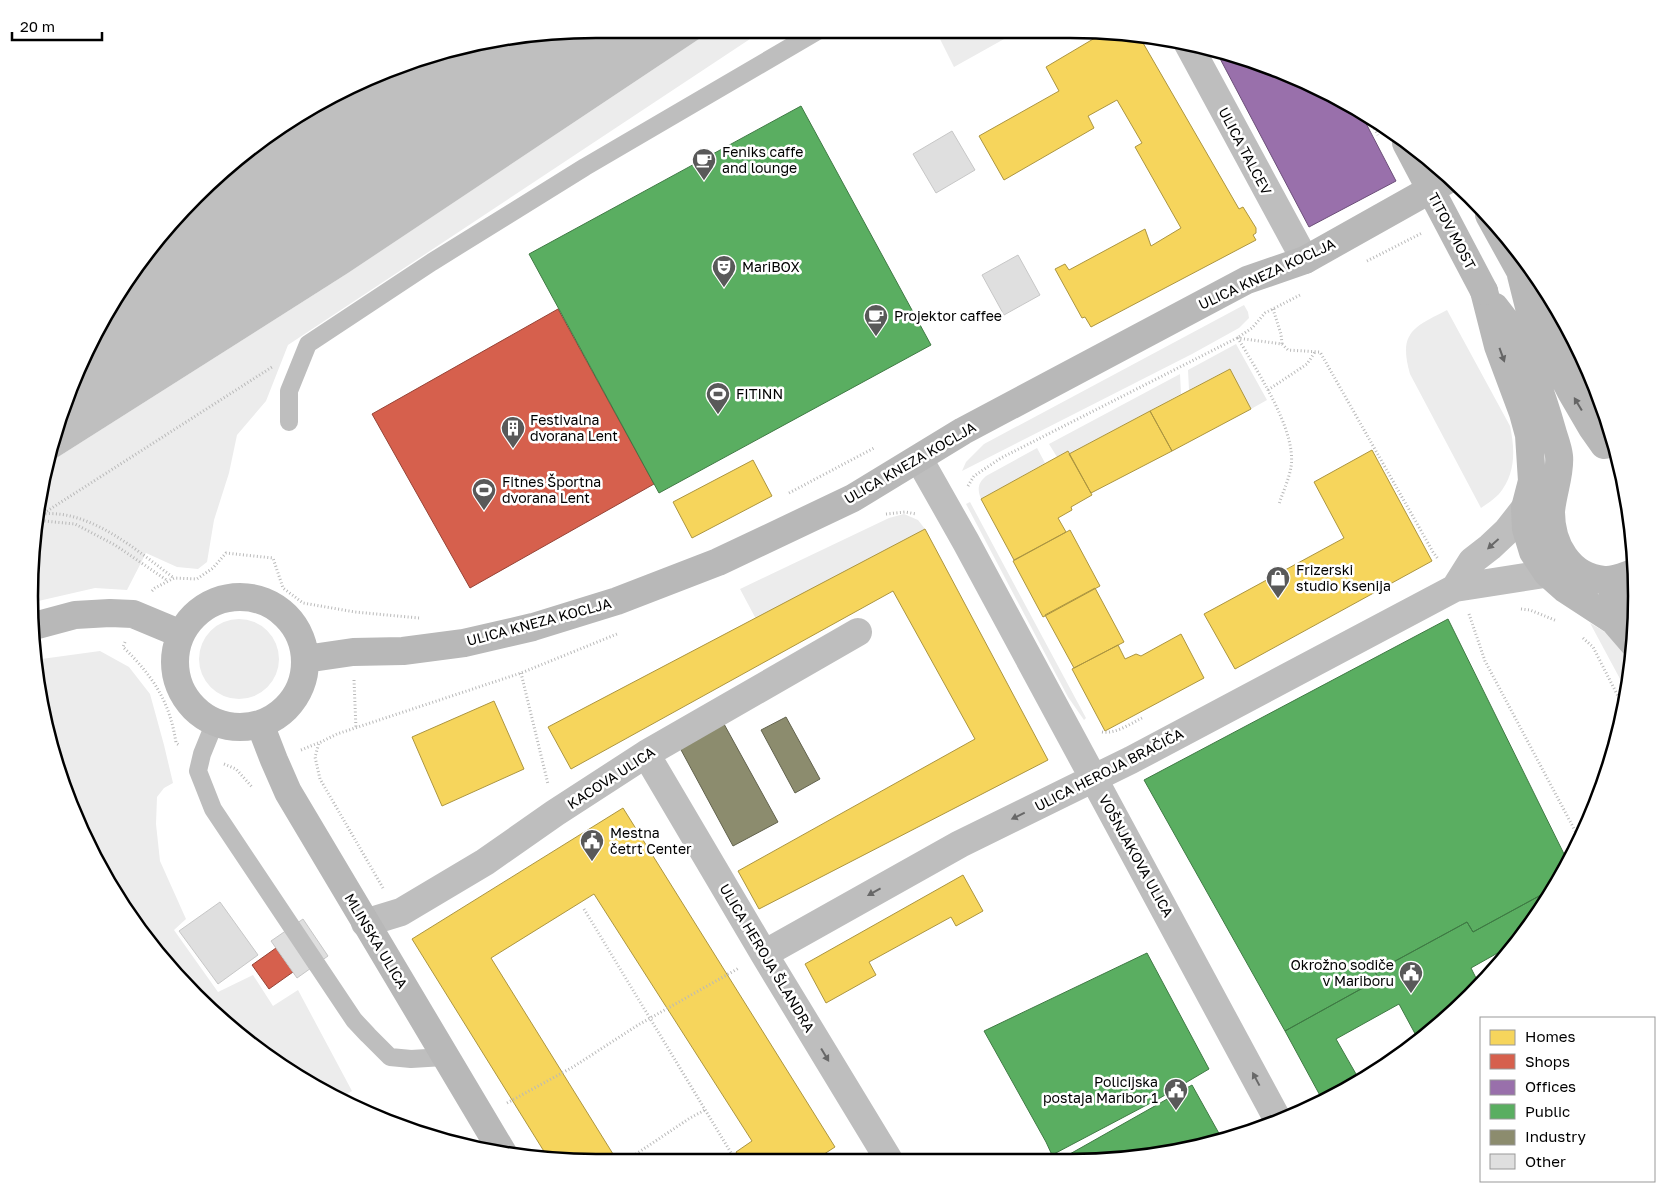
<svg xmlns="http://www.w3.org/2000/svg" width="1665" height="1192" viewBox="0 0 1665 1192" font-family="'Golos Text',sans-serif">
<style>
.green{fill:#ececec}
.water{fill:#bfbfbf}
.homes{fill:#f6d55c;stroke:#ac9540}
.shops{fill:#d6604d;stroke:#964336}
.offices{fill:#9970ab;stroke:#6b4e78}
.public{fill:#5aae61;stroke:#3f7a44}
.industry{fill:#8c8c6e;stroke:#62624d}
.building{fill:#dfdfdf;stroke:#c7c7c7}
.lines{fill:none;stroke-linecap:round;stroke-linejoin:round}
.path{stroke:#b9b9b9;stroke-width:3;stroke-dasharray:1 2.5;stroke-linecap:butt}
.lane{stroke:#bebebe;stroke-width:18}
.street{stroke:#bebebe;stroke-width:28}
.secondary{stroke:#b8b8b8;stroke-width:28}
.path-bridge{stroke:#b9b9b9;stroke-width:3;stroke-dasharray:1 2.5;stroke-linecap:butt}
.secondary-bridge{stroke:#b8b8b8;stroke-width:28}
.oneway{fill:#656565}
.oneway2{fill:#686868}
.labels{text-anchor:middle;stroke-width:5;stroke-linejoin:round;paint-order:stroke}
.street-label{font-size:14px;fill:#000;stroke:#fff}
.poi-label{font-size:14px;fill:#000;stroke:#fff;text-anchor:start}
.rim{fill:none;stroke:#000;stroke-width:2.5}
</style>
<rect width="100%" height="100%" fill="#fff"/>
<path class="green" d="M 714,29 L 765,29 L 288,345 L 266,401 L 237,435 L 229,473 L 214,520 L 207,562 L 198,569 L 177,567 L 146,553 L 127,590 L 95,588 L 34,602 L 34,522 L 47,464 L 348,273 Z
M 935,29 L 1022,29 L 954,67 Z
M 1244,305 L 1248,312 L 1249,318 L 1239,328 L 1192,354 L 962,471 L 966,462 L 984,444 Z
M 1447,310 L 1510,426 C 1515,449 1516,474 1499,494 C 1494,499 1487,504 1481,508 L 1410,374 C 1398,332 1414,327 1447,310 Z
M 1236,344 L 1267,400 L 1251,409 L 1229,369 L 1189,390 L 1188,370 Z
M 1180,374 L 1181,394 L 1069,454 L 1068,451 L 1057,457 L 1049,444 Z
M 1037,448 L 1045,463 L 981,499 C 977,489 978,483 986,476 Z
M 970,502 L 1086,718 L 1084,720 L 1068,697 L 966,504 Z
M 904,514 L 918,520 L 925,529 L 756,619 L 740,589 L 889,518 Z
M199 659a40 40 0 1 1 80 0a40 40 0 1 1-80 0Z
M 1590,623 L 1615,638 L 1631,655 L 1626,690 Z
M 100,651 L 129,667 L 150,694 L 164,745 L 173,783 L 164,788 L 157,797 L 156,824 L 160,861 L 186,919 L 174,930 L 218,992 L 253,975 L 273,1006 L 298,990 L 352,1091 L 337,1100 L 250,1046 L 169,970 L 87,847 L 59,778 L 34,670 L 34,660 Z"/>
<path class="water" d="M 596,29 L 714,29 L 348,273 L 47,464 L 59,414 L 87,345 L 170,222 L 281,124 L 345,87 L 449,48 Z"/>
<path class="homes" d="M 1105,32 L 1139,36 L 1239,209 L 1243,207 L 1256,228 L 1256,233 L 1253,235 L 1256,240 L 1091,327 L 1085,317 L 1082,318 L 1055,269 L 1065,264 L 1069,270 L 1145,229 L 1151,246 L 1181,228 L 1135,147 L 1142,143 L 1117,100 L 1088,116 L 1094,128 L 1004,180 L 979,136 L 1059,91 L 1046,67 Z
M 1230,369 L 1251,409 L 1172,451 L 1150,411 Z
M 1150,411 L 1172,451 L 1091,493 L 1069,454 Z
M 1372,450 L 1432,561 L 1235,669 L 1204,614 L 1344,538 L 1314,482 Z
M 1068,451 L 1092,495 L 1071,507 L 1072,510 L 1058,518 L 1066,532 L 1014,560 L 981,499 Z
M 753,460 L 772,496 L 692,538 L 673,502 Z
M 925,529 L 1048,760 L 759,909 L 738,871 L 975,739 L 893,591 L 571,769 L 548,727 Z
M 1070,530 L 1100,586 L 1043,617 L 1013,561 Z
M 1095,588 L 1124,642 L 1074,668 L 1045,615 Z
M 1181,634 L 1204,678 L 1105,731 L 1072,669 L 1118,645 L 1125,659 L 1136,654 L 1141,656 Z
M 494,701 L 524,769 L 442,806 L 412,737 Z
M 623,808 L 835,1147 L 818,1158 L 820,1160 L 741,1161 L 736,1152 L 752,1141 L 594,894 L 491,958 L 618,1162 L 559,1162 L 550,1161 L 412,939 Z
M 963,875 L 983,911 L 956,926 L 951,917 L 869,962 L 876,975 L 826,1003 L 805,964 Z"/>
<path class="shops" d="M 558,309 L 654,484 L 470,588 L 372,414 Z
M 276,948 L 293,972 L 269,989 L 252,965 Z"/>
<path class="offices" d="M 1216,51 L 1286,72 L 1358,108 L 1396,181 L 1309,227 Z"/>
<path class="public" d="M 801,106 L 931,345 L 659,493 L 529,254 Z
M 1448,619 L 1568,862 L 1552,889 L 1473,932 L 1467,922 L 1375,972 L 1379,979 L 1285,1031 L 1144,780 Z
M 1552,889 L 1519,941 L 1471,968 L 1479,984 L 1443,1023 L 1419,1041 L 1399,1004 L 1336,1039 L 1360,1081 L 1323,1101 L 1285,1031 L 1379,979 L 1375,972 L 1467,922 L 1473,932 Z
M 1147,953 L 1209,1069 L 1160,1098 L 1052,1155 L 1046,1142 L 984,1031 Z
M 1192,1085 L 1221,1137 L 1143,1158 L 1061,1159 Z"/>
<path class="industry" d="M 786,717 L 820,779 L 795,793 L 761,730 Z
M 724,724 L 778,822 L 733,846 L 680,748 Z"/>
<path class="building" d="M 952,131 L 975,170 L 936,193 L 913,154 Z
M 1018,255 L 1040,295 L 1004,315 L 982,275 Z
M 220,902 L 258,955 L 218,984 L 179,931 Z
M 303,919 L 328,956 L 297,978 L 271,941 Z"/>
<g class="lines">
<path class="path" d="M 1367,261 L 1422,233
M 1273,309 L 1281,334 L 1282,344
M 1237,338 L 1282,344 L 1288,350 L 1320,352 L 1433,552 L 1438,559
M 1238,338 C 1256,370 1297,430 1291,467 C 1289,479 1283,492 1279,504
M 1268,390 L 1307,364 L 1315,352
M 968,486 L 974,476 L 1001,458 L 1237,338 L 1252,328 L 1265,313 L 1302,294
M 789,493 L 874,448
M 44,513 L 272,367
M 886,514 L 905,512 L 916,514
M 35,515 C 86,505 136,550 174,578
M 34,520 L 75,524 L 115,545 L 168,581
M 152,591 L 155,588 L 174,578 L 197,579 L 213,568 L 226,553 L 273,558 L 283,588 L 303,603 L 355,612 L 419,618
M 1521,609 L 1530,610 L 1557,621
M 1469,614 L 1485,661 L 1580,840
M 1583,638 L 1593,647 L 1623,706
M 125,642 L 123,647 C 153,676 170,702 176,743 L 179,745
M 521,673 L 548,784
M 354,680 L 356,729
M 1102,732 C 1116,734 1130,724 1142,718
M 301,750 L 318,743
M 224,764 L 236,769 L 253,788
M 383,888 L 320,779 L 315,757 L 319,743 L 337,734 L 521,673 L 617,634
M 584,909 L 736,1161
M 507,1103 L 573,1067 L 638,1025 L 739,968
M 624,1162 L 690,1118 L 705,1110"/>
<path class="lane" d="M 289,422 L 289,391 L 308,344 L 432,262 L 585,167 L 821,29
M 215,722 L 202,754 L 198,771 L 213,809 L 354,1020 L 368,1035 L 390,1057 L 411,1059 L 444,1057"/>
<path class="street" d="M 1187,42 L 1305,260
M 919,459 L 966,542 L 1279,1122
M 1455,588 L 1472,561 L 1490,547 L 1507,531 L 1525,508
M 646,754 L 764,954 L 889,1160
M 365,923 L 401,912 L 485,862 L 555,813 L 646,754 L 858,632
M 764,954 L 960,844 L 1131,760 L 1455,588 L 1570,570"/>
<path class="secondary" d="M 1489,215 L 1520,271 L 1546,300 L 1592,383
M 1521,275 L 1530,311 L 1571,392 L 1592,428 L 1604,445
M 1484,291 L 1498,346 L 1523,413 L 1529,435 L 1532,481 L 1525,508 L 1526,529 L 1533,552 L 1547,573 L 1565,589 L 1614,621 L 1633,643
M 1495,307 C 1502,316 1509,325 1515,334 C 1531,364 1543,398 1552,430 C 1554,438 1558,447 1559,456 C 1561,472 1552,495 1551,512 C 1551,544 1569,577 1604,580 C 1613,581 1624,576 1633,573
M 1605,580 L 1634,612
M175 662a65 65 0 1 1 130 0a65 65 0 1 1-130 0Z
M 34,626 L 75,615 L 110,613 L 133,614 L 181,634
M 305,659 L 353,652 L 403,651 L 464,643 L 533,627 L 617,601 L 718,562 L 853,498 L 963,431 L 1247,280 L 1305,260 L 1451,178
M 260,724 L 274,760 L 288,792 L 503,1153"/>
<path class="path-bridge" d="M 1368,116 L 1378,135"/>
<path class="secondary-bridge" d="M 1406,143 L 1484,291"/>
</g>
<defs><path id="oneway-solid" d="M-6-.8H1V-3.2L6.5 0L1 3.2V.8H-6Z" transform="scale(1.25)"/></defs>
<g class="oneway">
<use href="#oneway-solid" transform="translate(1502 355) rotate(70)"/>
<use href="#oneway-solid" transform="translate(1578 404) rotate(-121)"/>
</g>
<g class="oneway2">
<use href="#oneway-solid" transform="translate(1493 544) rotate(138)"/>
<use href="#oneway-solid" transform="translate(1018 816) rotate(154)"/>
<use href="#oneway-solid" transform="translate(874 892) rotate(151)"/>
<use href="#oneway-solid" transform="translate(825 1055) rotate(59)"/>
<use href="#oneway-solid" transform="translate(1256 1079) rotate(-118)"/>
</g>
<defs>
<g id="cafe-pin" transform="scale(1.25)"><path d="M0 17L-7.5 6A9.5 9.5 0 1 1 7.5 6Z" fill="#595959" stroke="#fff"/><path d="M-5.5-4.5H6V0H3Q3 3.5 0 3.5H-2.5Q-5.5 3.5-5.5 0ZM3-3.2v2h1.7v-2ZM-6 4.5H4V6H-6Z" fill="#fff"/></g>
<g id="theatre-pin" transform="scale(1.25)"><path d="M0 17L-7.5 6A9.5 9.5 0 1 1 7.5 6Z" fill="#595959" stroke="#fff"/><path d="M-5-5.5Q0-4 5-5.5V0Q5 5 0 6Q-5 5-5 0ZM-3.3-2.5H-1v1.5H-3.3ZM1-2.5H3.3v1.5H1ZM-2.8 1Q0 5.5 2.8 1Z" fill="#fff"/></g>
<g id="stadium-pin" transform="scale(1.25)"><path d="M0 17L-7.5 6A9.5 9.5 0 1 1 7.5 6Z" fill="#595959" stroke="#fff"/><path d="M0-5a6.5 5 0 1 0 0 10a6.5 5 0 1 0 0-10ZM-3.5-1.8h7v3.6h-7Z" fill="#fff"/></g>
<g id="building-pin" transform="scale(1.25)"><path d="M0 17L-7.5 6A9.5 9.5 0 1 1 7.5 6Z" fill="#595959" stroke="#fff"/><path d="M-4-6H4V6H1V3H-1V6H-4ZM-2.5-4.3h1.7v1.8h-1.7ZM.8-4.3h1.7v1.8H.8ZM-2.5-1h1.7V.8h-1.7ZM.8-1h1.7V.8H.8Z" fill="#fff"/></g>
<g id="shop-pin" transform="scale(1.25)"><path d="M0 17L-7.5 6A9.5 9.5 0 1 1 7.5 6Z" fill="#595959" stroke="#fff"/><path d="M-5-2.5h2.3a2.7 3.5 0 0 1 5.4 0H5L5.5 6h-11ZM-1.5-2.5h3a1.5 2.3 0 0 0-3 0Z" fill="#fff"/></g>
<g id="civic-pin" transform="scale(1.25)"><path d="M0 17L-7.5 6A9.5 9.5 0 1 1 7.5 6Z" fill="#595959" stroke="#fff"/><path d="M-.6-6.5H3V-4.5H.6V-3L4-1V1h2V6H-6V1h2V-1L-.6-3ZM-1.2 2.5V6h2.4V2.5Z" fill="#fff"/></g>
</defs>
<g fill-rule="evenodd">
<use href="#cafe-pin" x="704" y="160"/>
<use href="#theatre-pin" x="724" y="267"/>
<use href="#cafe-pin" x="876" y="316"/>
<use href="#stadium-pin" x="718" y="394"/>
<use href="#building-pin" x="513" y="428"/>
<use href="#stadium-pin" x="484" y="490"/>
<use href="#shop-pin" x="1278" y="578"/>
<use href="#civic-pin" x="592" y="841"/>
<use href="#civic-pin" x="1411" y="973"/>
<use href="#civic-pin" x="1176" y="1090"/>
</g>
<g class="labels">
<g class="street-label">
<text transform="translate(1245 151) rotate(62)" y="5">ULICA TALCEV</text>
<text transform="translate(1452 231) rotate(62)" y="5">TITOV MOST</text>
<text transform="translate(1267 274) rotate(-25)" y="5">ULICA KNEZA KOCLJA</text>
<text transform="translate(910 463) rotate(-30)" y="5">ULICA KNEZA KOCLJA</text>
<text transform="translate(539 622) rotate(-15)" y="5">ULICA KNEZA KOCLJA</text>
<text transform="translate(1109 770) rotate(-27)" y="5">ULICA HEROJA BRAČIČA</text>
<text transform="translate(611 778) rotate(-33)" y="5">KACOVA ULICA</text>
<text transform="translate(1136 856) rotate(61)" y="5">VOŠNJAKOVA ULICA</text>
<text transform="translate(376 941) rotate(59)" y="5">MLINSKA ULICA</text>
<text transform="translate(767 958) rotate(59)" y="5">ULICA HEROJA ŠLANDRA</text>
</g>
<g class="poi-label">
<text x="722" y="157">Feniks caffe<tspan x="722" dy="16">and lounge</tspan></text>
<text x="742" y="272">MariBOX</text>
<text x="894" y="321">Projektor caffee</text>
<text x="736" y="399">FITINN</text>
<text x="530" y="425">Festivalna<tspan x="530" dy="16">dvorana Lent</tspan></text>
<text x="502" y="487">Fitnes Športna<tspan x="502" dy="16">dvorana Lent</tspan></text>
<text x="1296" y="575">Frizerski<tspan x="1296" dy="16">studio Ksenija</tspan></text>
<text x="610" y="838">Mestna<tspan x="610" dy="16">četrt Center</tspan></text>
<text x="1394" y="970" text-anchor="end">Okrožno sodiče<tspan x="1394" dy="16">v Mariboru</tspan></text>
<text x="1158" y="1087" text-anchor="end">Policijska<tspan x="1158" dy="16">postaja Maribor 1</tspan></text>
</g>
</g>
<path d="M0 0H1665V1192H0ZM596 38H1070A558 558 0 0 1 1628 596V596A558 558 0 0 1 1070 1154H596A558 558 0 0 1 38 596V596A558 558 0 0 1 596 38Z" fill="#fff" fill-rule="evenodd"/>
<path class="rim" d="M596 38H1070A558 558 0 0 1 1628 596V596A558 558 0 0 1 1070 1154H596A558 558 0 0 1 38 596V596A558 558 0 0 1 596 38Z"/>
<rect x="1480" y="1017" width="175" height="165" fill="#ffffff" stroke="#999999"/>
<rect x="1490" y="1030" width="25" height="15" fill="#f6d55c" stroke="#999999"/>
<text x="1525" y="1042" font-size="15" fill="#000000">Homes</text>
<rect x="1490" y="1054" width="25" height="15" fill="#d6604d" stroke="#999999"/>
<text x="1525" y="1067" font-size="15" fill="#000000">Shops</text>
<rect x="1490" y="1080" width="25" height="15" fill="#9970ab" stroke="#999999"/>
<text x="1525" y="1092" font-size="15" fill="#000000">Offices</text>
<rect x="1490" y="1104" width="25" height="15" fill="#5aae61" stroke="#999999"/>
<text x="1525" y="1117" font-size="15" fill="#000000">Public</text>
<rect x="1490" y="1130" width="25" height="15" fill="#8c8c6e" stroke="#999999"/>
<text x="1525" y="1142" font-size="15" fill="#000000">Industry</text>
<rect x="1490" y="1154" width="25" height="15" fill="#dfdfdf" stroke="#999999"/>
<text x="1525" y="1167" font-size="15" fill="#000000">Other</text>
<path d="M12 32v8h90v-8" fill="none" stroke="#000000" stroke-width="2.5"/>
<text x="20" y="32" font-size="15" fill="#000000" stroke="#ffffff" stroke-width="4" paint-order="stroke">20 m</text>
</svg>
